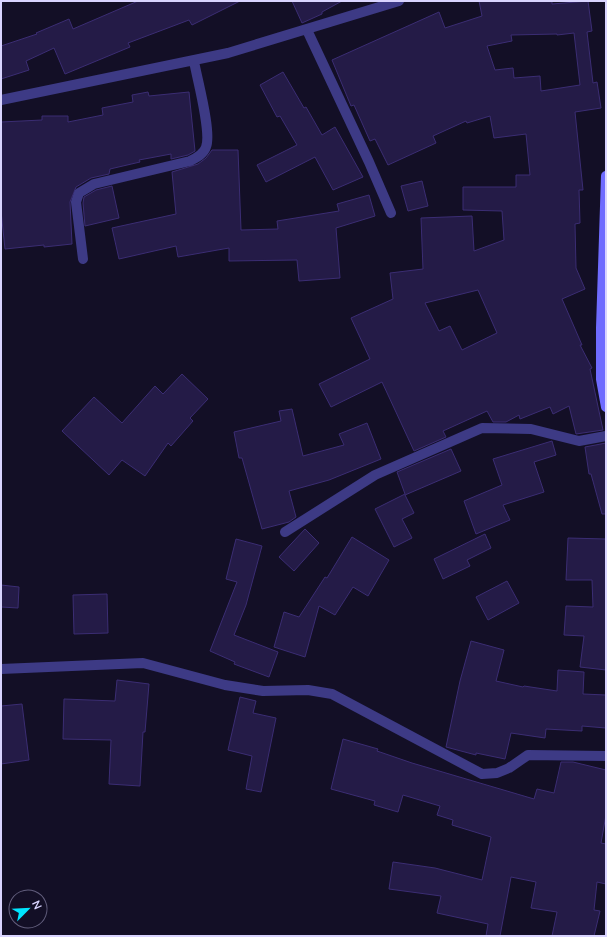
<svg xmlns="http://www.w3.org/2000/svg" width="607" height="937" viewBox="0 0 607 937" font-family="'Nunito Sans',sans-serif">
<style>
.building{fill:#241b47;stroke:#3b2d73;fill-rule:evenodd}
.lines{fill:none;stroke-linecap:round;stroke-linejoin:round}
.street{stroke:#3d3a85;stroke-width:10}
.secondary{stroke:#6f6bff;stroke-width:10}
</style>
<rect width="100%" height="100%" fill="#130f26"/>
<path class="building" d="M 138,1 L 240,1 L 192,25 L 189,20 L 128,43 L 130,47 L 65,74 L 54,48 L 26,61 L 29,70 L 1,79 L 1,46 L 37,34 L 36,33 L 69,19 L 73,29 Z
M 292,1 L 342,1 L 322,12 L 322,14 L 302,23 Z
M 479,1 L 552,1 L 552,4 L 588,1 L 592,31 L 587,32 L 593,83 L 597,82 L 601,108 L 575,112 L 583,190 L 579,190 L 580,223 L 575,224 L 576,268 L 585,289 L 562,299 L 582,345 L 580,345 L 592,368 L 590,369 L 603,430 L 576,434 L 569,406 L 553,414 L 550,407 L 520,419 L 519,415 L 506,422 L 493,422 L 487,411 L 443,431 L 446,437 L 414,451 L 382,382 L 331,407 L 319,384 L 370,359 L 351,318 L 393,299 L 390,273 L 423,269 L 421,218 L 472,216 L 474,251 L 504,240 L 502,211 L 463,210 L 463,187 L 516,187 L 516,175 L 530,175 L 526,134 L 494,138 L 490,116 L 467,123 L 466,121 L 433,136 L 436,143 L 388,165 L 375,139 L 370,141 L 354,105 L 351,106 L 332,60 L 439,12 L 445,28 L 482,16 ZM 574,33 L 580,85 L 541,91 L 540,76 L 514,78 L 513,68 L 495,70 L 487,46 L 512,41 L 511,35 L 557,34 L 557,35 ZM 478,290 L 497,333 L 462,350 L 450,326 L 439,331 L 425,303 Z
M 283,72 L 304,108 L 306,107 L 322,135 L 335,127 L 363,177 L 333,190 L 315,157 L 266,182 L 257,165 L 297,145 L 280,116 L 277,117 L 260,85 Z
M 148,92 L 149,96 L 189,92 L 195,151 L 188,155 L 171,159 L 171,154 L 139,160 L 140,162 L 110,169 L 109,174 L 91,178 L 76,187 L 70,202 L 72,244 L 44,247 L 44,245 L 5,249 L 1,211 L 1,122 L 42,120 L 42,116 L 68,116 L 68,122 L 103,115 L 102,108 L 133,102 L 132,95 Z
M 212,150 L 238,150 L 241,230 L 278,229 L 277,221 L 339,211 L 337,204 L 369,195 L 375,216 L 336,228 L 340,278 L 299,281 L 297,260 L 229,261 L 229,248 L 178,257 L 176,246 L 119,259 L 112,228 L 176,214 L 172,172 L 198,164 L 206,158 Z
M 422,181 L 428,206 L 408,211 L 401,186 Z
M 112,186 L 119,218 L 85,226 L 83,203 L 84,197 L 96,190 Z
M 182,374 L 208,399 L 190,418 L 193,421 L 171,446 L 168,443 L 145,476 L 122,460 L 109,475 L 62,431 L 94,397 L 122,423 L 155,386 L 163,394 Z
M 292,409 L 303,456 L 344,445 L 339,434 L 367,423 L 381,459 L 329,480 L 289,491 L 296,517 L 289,522 L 262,529 L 242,458 L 239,458 L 234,432 L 281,421 L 279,411 Z
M 552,441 L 556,455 L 534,462 L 544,492 L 503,505 L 510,520 L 476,534 L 464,501 L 502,485 L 493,459 Z
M 606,443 L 606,514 L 602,514 L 591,474 L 589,474 L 585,447 Z
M 451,449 L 461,471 L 405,495 L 414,513 L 402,519 L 412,538 L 394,547 L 375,509 L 405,494 L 397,472 Z
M 305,529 L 319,543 L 294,571 L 279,557 Z
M 485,534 L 491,548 L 467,560 L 470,566 L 443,579 L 434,559 Z
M 352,537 L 389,560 L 368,596 L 353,587 L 335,615 L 319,606 L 305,657 L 274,647 L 284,612 L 299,617 L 325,577 L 327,578 Z
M 568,538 L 606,539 L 606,670 L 580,667 L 584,636 L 564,635 L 566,606 L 593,607 L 592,580 L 566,580 Z
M 236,539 L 262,546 L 246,605 L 234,635 L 278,652 L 269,677 L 234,664 L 235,662 L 210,651 L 237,582 L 226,579 Z
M 507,581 L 519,603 L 488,620 L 476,597 Z
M 1,585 L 19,587 L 18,608 L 1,607 Z
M 107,594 L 108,633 L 74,634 L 73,595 Z
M 471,641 L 504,650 L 496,681 L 523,687 L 524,686 L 557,691 L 558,670 L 584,672 L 583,694 L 606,695 L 606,728 L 582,726 L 582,731 L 546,729 L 545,738 L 511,733 L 505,759 L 476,753 L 476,755 L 446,747 L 460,681 Z
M 117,680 L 149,684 L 145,732 L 143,732 L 140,786 L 109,784 L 111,740 L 63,739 L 64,699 L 115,701 Z
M 240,697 L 256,701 L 253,713 L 276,718 L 261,792 L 246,789 L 252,756 L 228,750 Z
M 22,704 L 29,760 L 1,764 L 1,706 Z
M 343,739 L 378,749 L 377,751 L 412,763 L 534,799 L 537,789 L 554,793 L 561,762 L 573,762 L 606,770 L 606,815 L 601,843 L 606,844 L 606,884 L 597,882 L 594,910 L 600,911 L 594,936 L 552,936 L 557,912 L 531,908 L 536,882 L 511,877 L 500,936 L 486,936 L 488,924 L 437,913 L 441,896 L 389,889 L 393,862 L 435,868 L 482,880 L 491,837 L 452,825 L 453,820 L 437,815 L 440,806 L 403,795 L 398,812 L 374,805 L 375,801 L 331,789 Z"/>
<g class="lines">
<path class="street" d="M 307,30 L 369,162 L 391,213
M 1,100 L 228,53 L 399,1
M 83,259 L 76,202 L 79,193 L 94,184 L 190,161 C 196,158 204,154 206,147 C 212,132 197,79 194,61
M 285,532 L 375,475 L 482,428 L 531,429 L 579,441 L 606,436
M 1,669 L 143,663 L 225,685 L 263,691 L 308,690 L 332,694 L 482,774 L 497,773 L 509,768 L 528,755 L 606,756"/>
<path class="secondary" d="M 606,176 L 601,328 L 601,379 L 606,407"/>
</g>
<rect width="607" height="937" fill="none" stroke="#d9d4ff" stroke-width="4"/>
<g transform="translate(28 909) rotate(66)"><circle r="19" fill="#130f26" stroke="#625e7d"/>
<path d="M0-3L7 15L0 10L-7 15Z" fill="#00e5ff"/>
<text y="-6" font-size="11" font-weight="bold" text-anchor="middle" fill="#d9d4ff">N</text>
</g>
</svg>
